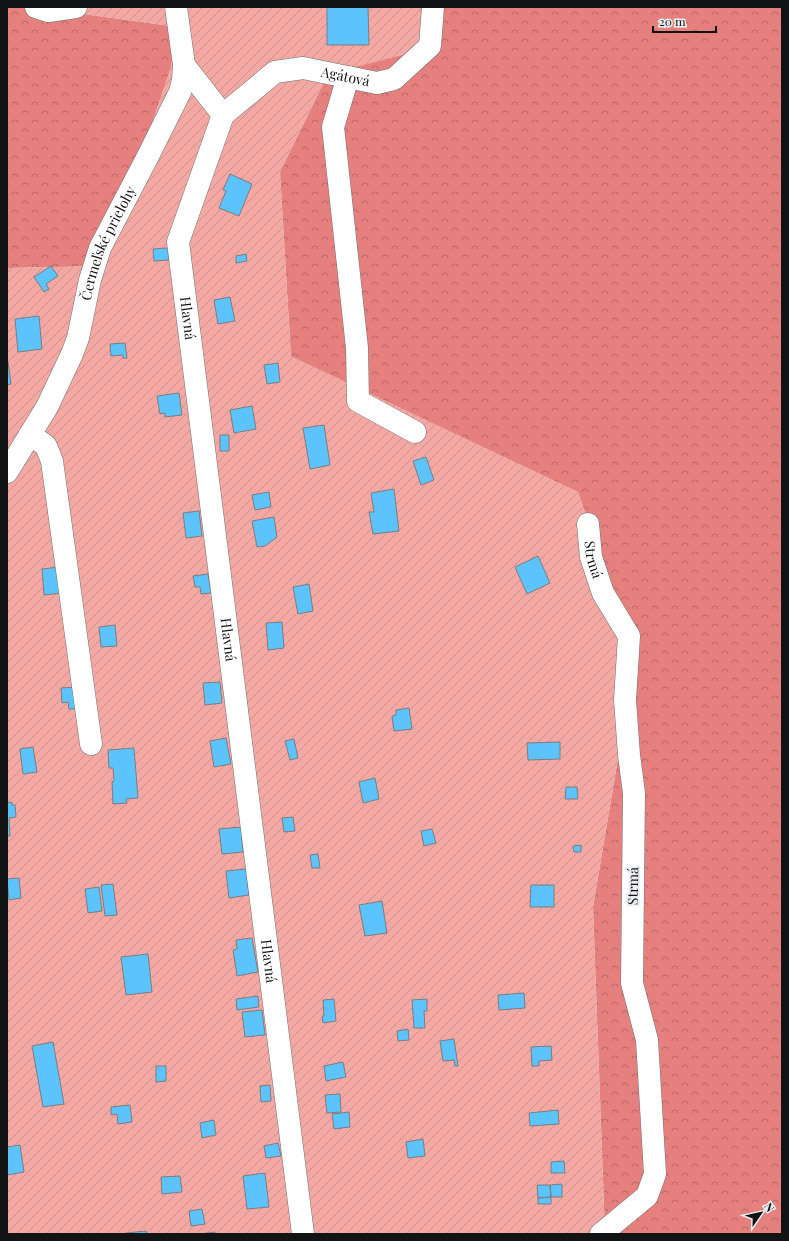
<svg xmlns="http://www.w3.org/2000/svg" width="789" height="1241" viewBox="0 0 789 1241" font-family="'Playfair Display',serif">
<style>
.forest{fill:url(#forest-crowns)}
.garden{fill:url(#garden-furrows)}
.building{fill:#5dc3fd;stroke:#7b7e80}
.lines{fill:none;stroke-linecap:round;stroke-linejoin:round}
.minor-casing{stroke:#6e7072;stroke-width:23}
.minor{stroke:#fff;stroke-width:22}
.labels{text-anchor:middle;stroke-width:4;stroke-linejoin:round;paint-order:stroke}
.street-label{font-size:14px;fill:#121314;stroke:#ebeef0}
</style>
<defs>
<pattern id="forest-crowns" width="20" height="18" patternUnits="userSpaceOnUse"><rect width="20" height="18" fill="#e6807e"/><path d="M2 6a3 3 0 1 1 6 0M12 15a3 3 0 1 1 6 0" fill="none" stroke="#b96866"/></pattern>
<pattern id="garden-furrows" width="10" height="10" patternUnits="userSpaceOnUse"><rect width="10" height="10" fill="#f4a8a4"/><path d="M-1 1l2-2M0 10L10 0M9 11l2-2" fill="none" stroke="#d0908c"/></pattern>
</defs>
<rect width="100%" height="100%" fill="#dee1e3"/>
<path class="forest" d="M 7,7 L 32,7 L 178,27 L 171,67 L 104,266 L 7,268 Z
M 429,7 L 782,7 L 782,1234 L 605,1234 L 593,907 L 635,658 L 578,492 L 291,357 L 280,172 L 328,74 Z"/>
<path class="garden" d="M 32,7 L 429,7 L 430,48 L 328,74 L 280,172 L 291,356 L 578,492 L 635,658 L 593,907 L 605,1234 L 7,1234 L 7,268 L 104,266 L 171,67 L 178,27 Z"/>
<path class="building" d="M 327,7 L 368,7 L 369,45 L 327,45 Z
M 230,174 L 252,184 L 239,216 L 219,208 L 226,191 L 223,190 Z
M 168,248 L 169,260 L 154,261 L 153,249 Z
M 246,254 L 247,261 L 236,263 L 236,256 Z
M 51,266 L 58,276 L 46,284 L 49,289 L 44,292 L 34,277 Z
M 230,297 L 235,321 L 218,324 L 214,300 Z
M 39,316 L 42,349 L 18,352 L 15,319 Z
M 125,343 L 127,358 L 123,358 L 123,355 L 111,356 L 110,344 Z
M 8,362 L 11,384 L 7,385 L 7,363 Z
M 278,363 L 280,382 L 267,384 L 264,365 Z
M 179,393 L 182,415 L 165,417 L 165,413 L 160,414 L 157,396 Z
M 252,406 L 256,429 L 234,433 L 230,410 Z
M 324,425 L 330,465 L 310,469 L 303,428 Z
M 220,435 L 229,435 L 229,451 L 220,451 Z
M 426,457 L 434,480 L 421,485 L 413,461 Z
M 394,489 L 399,531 L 373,534 L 369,512 L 374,512 L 371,493 Z
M 269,492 L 271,507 L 255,510 L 252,495 Z
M 199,511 L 202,536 L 186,538 L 183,513 Z
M 274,517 L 277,537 L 265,546 L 257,547 L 252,521 Z
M 538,556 L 550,583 L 527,594 L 515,567 Z
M 60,567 L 63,593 L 44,595 L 42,569 Z
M 208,574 L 211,593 L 201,594 L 200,587 L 195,587 L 193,576 Z
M 309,584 L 313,611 L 298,614 L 293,587 Z
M 282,622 L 284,648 L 268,650 L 266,623 Z
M 115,625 L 117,646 L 101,647 L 99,627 Z
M 220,682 L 222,703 L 205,705 L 203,683 Z
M 75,687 L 77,709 L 69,709 L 68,702 L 62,703 L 61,688 Z
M 409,708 L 412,729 L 394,731 L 392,716 L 396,715 L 396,710 Z
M 226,738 L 231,764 L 214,767 L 210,741 Z
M 294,739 L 298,758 L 290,760 L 285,741 Z
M 560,742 L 560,759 L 528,760 L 527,743 Z
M 33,747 L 37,772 L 23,774 L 20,749 Z
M 134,748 L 138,798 L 126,799 L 127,803 L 113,804 L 112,781 L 113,782 L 114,780 L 113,768 L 109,768 L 108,750 Z
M 375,778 L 379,799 L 363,803 L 359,782 Z
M 566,787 L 577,787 L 578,799 L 565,799 Z
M 12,802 L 12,805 L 15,805 L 16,817 L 9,818 L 10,836 L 7,836 L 7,803 Z
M 293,817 L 295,831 L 284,832 L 282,818 Z
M 241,827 L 243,852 L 222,854 L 219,829 Z
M 432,829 L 436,843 L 424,846 L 421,831 Z
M 581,845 L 581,852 L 574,852 L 573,846 Z
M 318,854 L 320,868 L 312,868 L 310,855 Z
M 246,869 L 249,895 L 229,898 L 226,871 Z
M 19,878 L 21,898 L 9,900 L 7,879 Z
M 113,884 L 117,915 L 105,916 L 101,885 Z
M 531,885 L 554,885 L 554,907 L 530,907 Z
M 99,887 L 102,911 L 88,913 L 85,889 Z
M 382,901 L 387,933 L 365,936 L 359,905 Z
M 252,938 L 258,972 L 237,976 L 233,950 L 237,949 L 236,940 Z
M 148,954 L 152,992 L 126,995 L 121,957 Z
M 524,993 L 525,1008 L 499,1010 L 498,995 Z
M 258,996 L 259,1007 L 237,1010 L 236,999 Z
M 334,999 L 336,1021 L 323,1023 L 322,1016 L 324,1016 L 323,1000 Z
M 427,999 L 427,1011 L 424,1011 L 425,1028 L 414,1028 L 412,1000 Z
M 262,1010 L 265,1035 L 245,1037 L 242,1012 Z
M 408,1029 L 409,1040 L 398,1041 L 397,1031 Z
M 454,1039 L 458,1066 L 455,1066 L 454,1060 L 443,1061 L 440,1041 Z
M 53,1042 L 64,1104 L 43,1107 L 32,1046 Z
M 551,1046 L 552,1060 L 539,1061 L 539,1066 L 532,1066 L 531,1047 Z
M 343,1062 L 346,1077 L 326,1081 L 324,1066 Z
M 156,1066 L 166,1066 L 166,1081 L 156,1082 Z
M 270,1085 L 271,1101 L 261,1102 L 260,1086 Z
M 340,1094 L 341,1112 L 327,1113 L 325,1095 Z
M 130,1105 L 132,1122 L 118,1124 L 117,1114 L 111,1115 L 111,1107 Z
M 558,1110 L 559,1124 L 530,1126 L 529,1113 Z
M 349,1112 L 350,1127 L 334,1129 L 332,1114 Z
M 214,1120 L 216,1135 L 202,1138 L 200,1123 Z
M 423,1139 L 425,1156 L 408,1158 L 406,1142 Z
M 278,1143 L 281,1156 L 266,1158 L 264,1146 Z
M 20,1145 L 24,1172 L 7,1175 L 7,1147 Z
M 564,1161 L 565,1173 L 551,1173 L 551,1162 Z
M 265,1173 L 269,1207 L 247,1209 L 243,1176 Z
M 180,1176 L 182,1192 L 162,1194 L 161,1177 Z
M 562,1184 L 562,1197 L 551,1197 L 550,1185 Z
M 537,1185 L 550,1185 L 551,1197 L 538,1198 Z
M 551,1197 L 551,1204 L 538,1204 L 538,1198 Z
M 202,1209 L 205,1224 L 191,1226 L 189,1211 Z
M 146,1231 L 147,1234 L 126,1234 L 126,1233 Z
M 215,1232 L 215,1234 L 200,1234 Z"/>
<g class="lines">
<g class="minor-casing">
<g id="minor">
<path d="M 36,7 L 48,11 L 76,7"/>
<path id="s1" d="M 184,65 L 223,115 L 178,242 L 303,1234"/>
<path d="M 348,77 L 333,127 L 357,348 L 358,401 L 415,432"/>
<path id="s2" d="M 223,115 L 275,72 L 303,68 L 377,83 L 394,79 L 430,46 L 433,7"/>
<path d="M 30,434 L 46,446 L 52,461 L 91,744"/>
<path id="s3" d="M 7,472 L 47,407 L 72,354 L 78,338 L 90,280 L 100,248 L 147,158 L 180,92 L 183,80 L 184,65 L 176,7"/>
<path id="s4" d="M 588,524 L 591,557 L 603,593 L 629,636 L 625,700 L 629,755 L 634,793 L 632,983 L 647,1040 L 655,1174 L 647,1196 L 601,1234"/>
</g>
</g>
<use href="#minor" class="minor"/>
</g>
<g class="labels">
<g class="street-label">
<text dy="5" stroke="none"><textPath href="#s2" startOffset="139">Agátová</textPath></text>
<text dy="5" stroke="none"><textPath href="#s3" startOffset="252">Čermeľské prielohy</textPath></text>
<text dy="5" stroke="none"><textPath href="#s1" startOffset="275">Hlavná</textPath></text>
<text dy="5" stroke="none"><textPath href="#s4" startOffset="36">Strmá</textPath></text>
<text dy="5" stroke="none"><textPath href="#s1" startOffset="599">Hlavná</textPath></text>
<text transform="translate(633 886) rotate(-89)" y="5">Strmá</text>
<text dy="5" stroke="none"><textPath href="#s1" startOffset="923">Hlavná</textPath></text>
</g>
</g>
<rect width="789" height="1241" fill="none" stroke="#121314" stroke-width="16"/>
<g transform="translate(761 1213) rotate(56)" stroke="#ebeef0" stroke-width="3" paint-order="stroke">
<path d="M0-3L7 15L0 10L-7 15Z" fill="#121314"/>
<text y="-6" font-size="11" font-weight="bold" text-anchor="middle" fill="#121314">N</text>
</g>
<path d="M653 26v6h63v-6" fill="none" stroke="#121314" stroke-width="2"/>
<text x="659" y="26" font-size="12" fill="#121314" stroke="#ebeef0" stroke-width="3" paint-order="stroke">20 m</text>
</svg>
